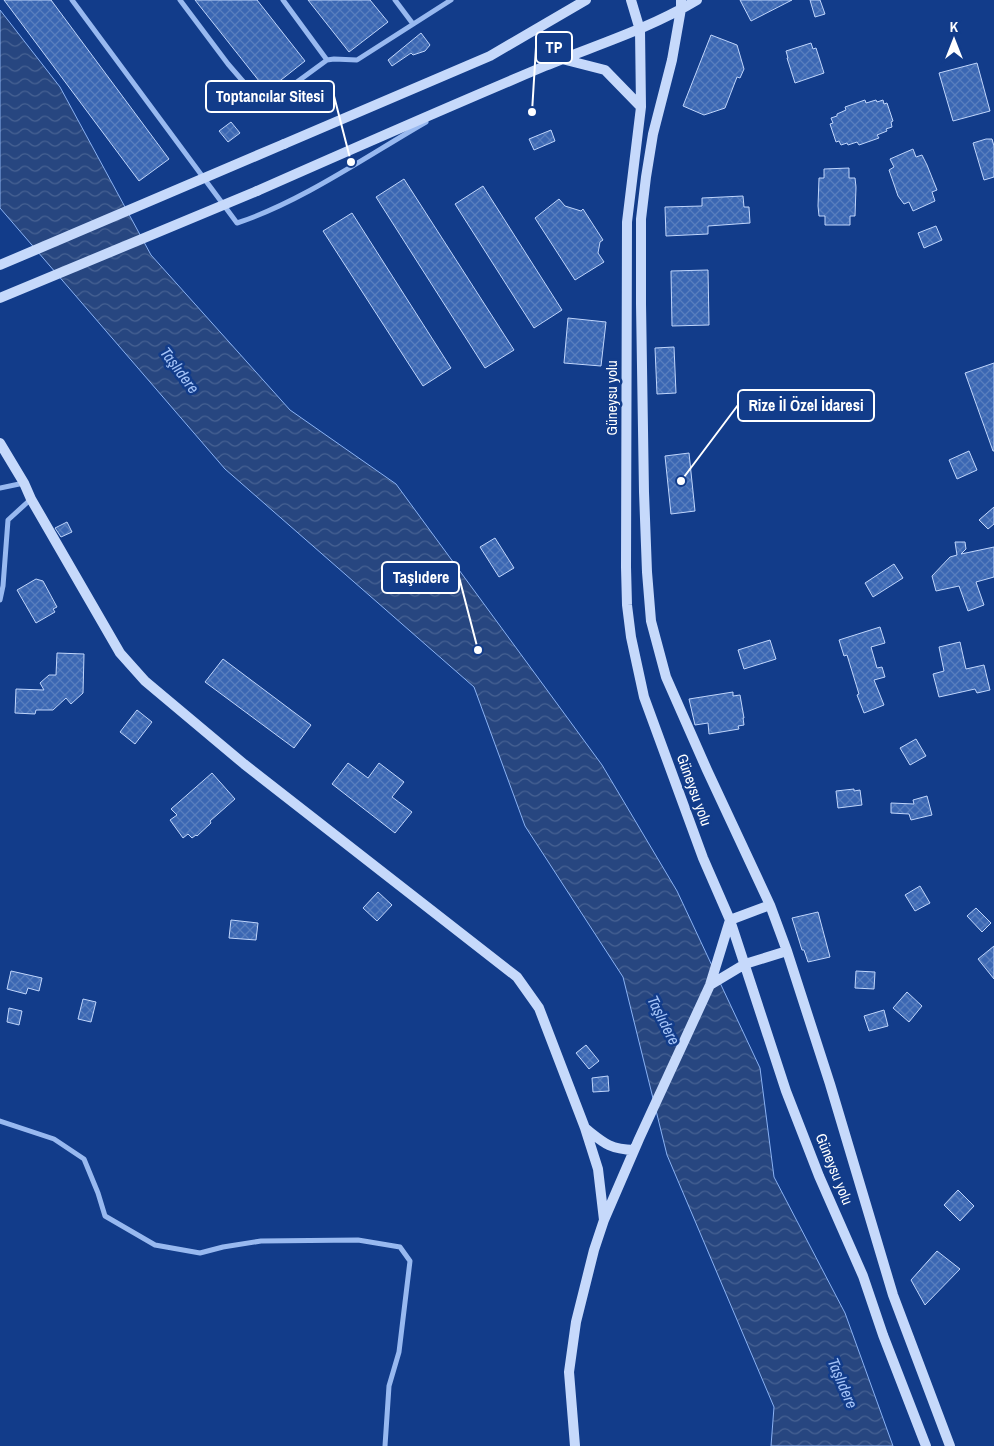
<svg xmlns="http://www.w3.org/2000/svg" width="994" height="1446" viewBox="0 0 994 1446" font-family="'Archivo Narrow',sans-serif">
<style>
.water{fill:url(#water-waves);stroke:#8ab2f4}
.building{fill:url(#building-cross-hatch);stroke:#bfd5fc}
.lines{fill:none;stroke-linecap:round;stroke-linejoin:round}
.street{stroke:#98b9f0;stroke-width:5}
.secondary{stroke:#c6d9fb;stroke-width:10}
.secondary-bridge{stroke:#c6d9fb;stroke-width:10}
.labels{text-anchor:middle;stroke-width:5;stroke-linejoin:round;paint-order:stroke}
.street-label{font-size:15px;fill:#fff;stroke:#123c8a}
.water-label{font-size:16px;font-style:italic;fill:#a4c3f8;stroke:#123c8a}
.leader{fill:none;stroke:#fff;stroke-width:2}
.callout-dot{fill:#fff;stroke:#123c8a;stroke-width:2}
.callout{fill:#123c8a;stroke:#fff;stroke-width:2}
.callout-label{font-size:16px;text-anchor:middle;font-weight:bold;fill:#fff}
</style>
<defs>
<pattern id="water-waves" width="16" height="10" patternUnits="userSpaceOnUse" patternTransform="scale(1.25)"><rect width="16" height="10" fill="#274680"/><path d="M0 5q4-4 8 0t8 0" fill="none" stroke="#476293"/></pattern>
<pattern id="building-cross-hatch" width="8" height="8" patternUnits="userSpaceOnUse" patternTransform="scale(1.25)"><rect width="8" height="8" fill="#3b67b3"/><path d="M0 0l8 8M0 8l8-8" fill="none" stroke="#587ebe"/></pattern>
</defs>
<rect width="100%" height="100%" fill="#123c8a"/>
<path class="water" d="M 0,10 L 60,87 L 151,255 L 290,410 L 396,484 L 602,765 L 677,891 L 760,1068 L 774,1177 L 845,1313 L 893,1446 L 771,1446 L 774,1407 L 667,1155 L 623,977 L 525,826 L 474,687 L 225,469 L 0,208 Z"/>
<path class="building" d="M 4,0 L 51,0 L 169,159 L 139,181 Z
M 195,0 L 257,0 L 305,61 L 267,91 Z
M 308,0 L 370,0 L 388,22 L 349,52 Z
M 740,0 L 792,0 L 751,21 Z
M 810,0 L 820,0 L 825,14 L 815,17 Z
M 421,33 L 430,45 L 425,51 L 413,55 L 411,53 L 392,66 L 388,60 Z
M 711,35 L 737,45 L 744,69 L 740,78 L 737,77 L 725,108 L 704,115 L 683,106 Z
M 811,43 L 813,49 L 816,48 L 824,73 L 795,83 L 787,58 L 788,58 L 786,51 Z
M 977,63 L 990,111 L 953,121 L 939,73 Z
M 865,100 L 866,103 L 876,100 L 877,102 L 883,100 L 884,104 L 887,103 L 893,121 L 891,122 L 892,127 L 886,129 L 887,131 L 877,135 L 879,138 L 859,145 L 857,142 L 848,145 L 847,143 L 841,145 L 839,141 L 836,142 L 830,124 L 833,123 L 831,118 L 837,116 L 837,114 L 846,110 L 845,107 Z
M 231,122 L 240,133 L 228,142 L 219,131 Z
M 551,130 L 555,141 L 534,150 L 529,139 Z
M 986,139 L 992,139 L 994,146 L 994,177 L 984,180 L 973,143 Z
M 913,149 L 916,157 L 922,155 L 927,165 L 937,190 L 932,192 L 935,201 L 913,211 L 909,202 L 904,204 L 898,196 L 889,170 L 894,167 L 890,159 Z
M 849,168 L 849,178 L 855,178 L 856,187 L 855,216 L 850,216 L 850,225 L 825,225 L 825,216 L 819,216 L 818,206 L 819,178 L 824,178 L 824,169 Z
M 404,179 L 514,350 L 485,368 L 376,197 Z
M 483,186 L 562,310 L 534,328 L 455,204 Z
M 743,196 L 744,207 L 749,207 L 750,223 L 708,226 L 708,234 L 666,236 L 665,207 L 702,206 L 702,198 Z
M 559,199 L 565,206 L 581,211 L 583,209 L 603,240 L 600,242 L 598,253 L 604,262 L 575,280 L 535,218 Z
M 352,213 L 451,368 L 423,386 L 323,231 Z
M 936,226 L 942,240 L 924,248 L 918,233 Z
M 708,270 L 709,325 L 672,326 L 671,271 Z
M 568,318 L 606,322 L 601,366 L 564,363 Z
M 674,347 L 676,393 L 657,394 L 655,348 Z
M 994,363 L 994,451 L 993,451 L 965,373 Z
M 969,451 L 977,470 L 957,479 L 949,460 Z
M 689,453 L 695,511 L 671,514 L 665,456 Z
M 994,507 L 994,524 L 988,529 L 979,520 Z
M 67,522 L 72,532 L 61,537 L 55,528 Z
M 495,538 L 514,568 L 499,577 L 480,547 Z
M 955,542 L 965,542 L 966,549 L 961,554 L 994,547 L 994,577 L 976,582 L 984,605 L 968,611 L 959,586 L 936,591 L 932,576 L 950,557 L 957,555 Z
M 894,564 L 903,578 L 873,597 L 865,583 Z
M 36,579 L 43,581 L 57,607 L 53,609 L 55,612 L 36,623 L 17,590 Z
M 880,627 L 885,643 L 871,647 L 877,668 L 882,667 L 885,677 L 874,680 L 884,705 L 864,713 L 857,695 L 859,694 L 847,655 L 844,656 L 839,640 Z
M 770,640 L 776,659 L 744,669 L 738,650 Z
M 960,642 L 966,669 L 984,665 L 990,690 L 977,693 L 975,689 L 939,697 L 933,674 L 944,671 L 939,647 Z
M 57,653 L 84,654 L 83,693 L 71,704 L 66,698 L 53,710 L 36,710 L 35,714 L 15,713 L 16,689 L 44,690 L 40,683 L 49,675 L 56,675 Z
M 223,659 L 311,725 L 294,748 L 205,682 Z
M 733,692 L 733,696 L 740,695 L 744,718 L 743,718 L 744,725 L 738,726 L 739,729 L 709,734 L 708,723 L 695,725 L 689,699 Z
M 137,710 L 152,722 L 135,744 L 120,732 Z
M 916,739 L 926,756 L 910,765 L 900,748 Z
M 348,763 L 368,778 L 379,763 L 404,782 L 392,797 L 412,812 L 395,833 L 332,784 Z
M 212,773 L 235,799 L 210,821 L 211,823 L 197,836 L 196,835 L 192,838 L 188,834 L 183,838 L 170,820 L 177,815 L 171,809 Z
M 854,789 L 854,791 L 860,790 L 862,805 L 838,808 L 836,791 Z
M 927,796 L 932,815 L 911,820 L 909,814 L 891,813 L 891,803 L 914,804 L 913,800 Z
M 920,886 L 930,903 L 915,911 L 905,895 Z
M 378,892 L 392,905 L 377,921 L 363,908 Z
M 976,908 L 991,923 L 982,932 L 967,916 Z
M 818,912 L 830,957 L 808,962 L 804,950 L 802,950 L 792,918 Z
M 231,920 L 258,923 L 256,940 L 229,938 Z
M 994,946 L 994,979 L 978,959 Z
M 11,971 L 42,978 L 39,991 L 28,988 L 26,994 L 7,989 Z
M 856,971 L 875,972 L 874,989 L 855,988 Z
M 907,992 L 922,1006 L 909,1022 L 893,1008 Z
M 83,999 L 96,1002 L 91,1022 L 78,1019 Z
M 9,1008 L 22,1011 L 19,1025 L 7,1022 Z
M 884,1010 L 888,1026 L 869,1031 L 864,1016 Z
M 586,1045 L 599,1061 L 589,1069 L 576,1053 Z
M 608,1076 L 609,1091 L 593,1092 L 592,1078 Z
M 958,1190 L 974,1206 L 960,1221 L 944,1205 Z
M 937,1251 L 960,1269 L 925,1305 L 911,1280 Z"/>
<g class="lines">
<path class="street" d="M 72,0 L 237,223 C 301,202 367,156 426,122
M 180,0 L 228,64 L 260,101 L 286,90 L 327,60 L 334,59 L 357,60 L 451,0
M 283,0 L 327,60
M 395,0 L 413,24
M 0,488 L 24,483
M 0,600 L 3,586 L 8,520 L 31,499
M 0,1121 L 54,1139 L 84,1159 L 98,1193 L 105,1216 L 155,1245 L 200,1253 L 223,1247 L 261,1241 L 358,1240 L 400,1247 L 410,1261 L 399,1352 L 389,1386 L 385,1446"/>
<path class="secondary" d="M 631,0 L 640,30 L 641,107 L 627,222 L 626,567 L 627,605 L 631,637 L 644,697 L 703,858 L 730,920 L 786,1091 L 819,1176 L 863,1276 L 883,1335 L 926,1446
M 681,0 L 681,9 L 672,60 L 653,134 L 646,177 L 641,219 L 641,304 L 644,492 L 647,572 L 651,621 L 666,677 L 707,770 L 770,905 L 787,951 L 830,1084 L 893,1295 L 950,1446
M 562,59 L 605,70 L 641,107
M 284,144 L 490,56 L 586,0
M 257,191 C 352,149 448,107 545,66 C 596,45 649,29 697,0
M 0,443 L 24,483 L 31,499 L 120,653 L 145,681 L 244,764 L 517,977 L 539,1008 L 585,1128 L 598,1169 L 604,1220
M 710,985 L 745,964 L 787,951
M 585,1128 C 604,1143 609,1149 634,1150
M 575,1446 L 569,1372 L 576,1322 L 594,1250 L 604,1220 L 639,1139 L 710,985 L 730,920 L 770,905"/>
<path class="secondary-bridge" d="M 0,265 L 284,144
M 0,298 L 257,191"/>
</g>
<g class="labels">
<g class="street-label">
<text transform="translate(612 398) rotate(-90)" y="5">Güneysu yolu</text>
<text transform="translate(694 790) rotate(70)" y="5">Güneysu yolu</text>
<text transform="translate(834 1169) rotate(68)" y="5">Güneysu yolu</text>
</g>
<g class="water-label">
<text transform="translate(180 370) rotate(53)" y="6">Taşlıdere</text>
<text transform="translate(664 1020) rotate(63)" y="6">Taşlıdere</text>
<text transform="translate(843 1383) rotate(67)" y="6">Taşlıdere</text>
</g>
</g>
<path class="leader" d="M532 112L536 47M351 162L334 96M681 481L738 405M478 650L459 577"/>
<g class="callout-dot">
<circle cx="532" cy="112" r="5"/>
<circle cx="351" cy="162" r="5"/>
<circle cx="681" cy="481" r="5"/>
<circle cx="478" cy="650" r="5"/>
</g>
<g class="callout">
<rect x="536" y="32" width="36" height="31" rx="5"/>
<rect x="206" y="81" width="128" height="31" rx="5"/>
<rect x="738" y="390" width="136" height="31" rx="5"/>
<rect x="382" y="562" width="77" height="31" rx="5"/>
</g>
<g class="callout-label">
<text x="554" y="53">TP</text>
<text x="270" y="102">Toptancılar Sitesi</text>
<text x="806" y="411">Rize İl Özel İdaresi</text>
<text x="421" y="583">Taşlıdere</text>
</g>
<g transform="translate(954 40)" stroke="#123c8a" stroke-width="4" paint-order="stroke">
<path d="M0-4L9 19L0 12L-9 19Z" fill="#ffffff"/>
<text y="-8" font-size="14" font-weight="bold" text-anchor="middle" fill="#ffffff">K</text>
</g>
</svg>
